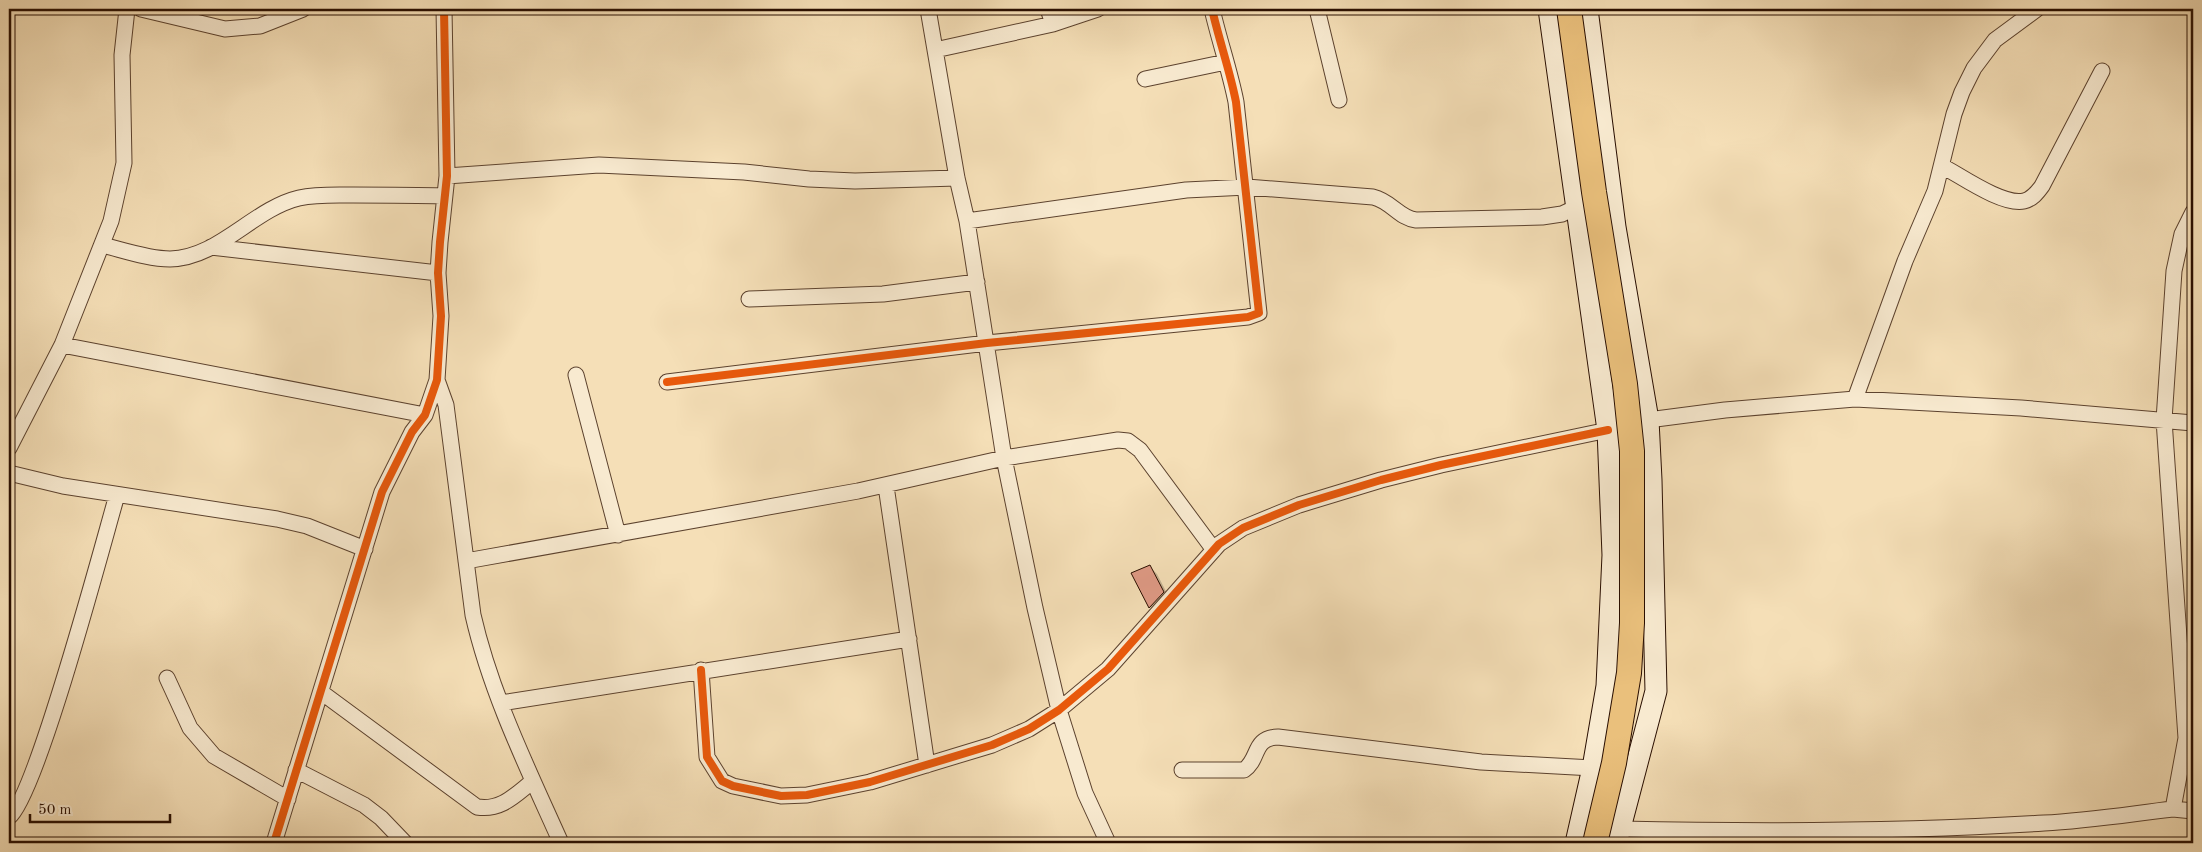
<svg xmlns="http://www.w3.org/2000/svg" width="2202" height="852" viewBox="0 0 2202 852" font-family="'Old Standard TT',serif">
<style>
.shadow{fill:#0003}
.building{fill:#df9a85;stroke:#290e00}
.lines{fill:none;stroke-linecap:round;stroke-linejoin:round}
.street-casing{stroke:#5c422e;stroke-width:17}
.secondary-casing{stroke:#290e00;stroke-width:23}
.street{stroke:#f8ead0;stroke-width:15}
.secondary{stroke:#f8ead0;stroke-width:21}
.primary-bridge-casing{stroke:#290e00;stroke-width:26;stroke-linecap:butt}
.primary-bridge{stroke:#eac07c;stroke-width:24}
.cycleway-casing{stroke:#f8ead0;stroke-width:11}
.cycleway{stroke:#e8590c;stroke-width:8}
</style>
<rect width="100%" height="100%" fill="#f5dfb7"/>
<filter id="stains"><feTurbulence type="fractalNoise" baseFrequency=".004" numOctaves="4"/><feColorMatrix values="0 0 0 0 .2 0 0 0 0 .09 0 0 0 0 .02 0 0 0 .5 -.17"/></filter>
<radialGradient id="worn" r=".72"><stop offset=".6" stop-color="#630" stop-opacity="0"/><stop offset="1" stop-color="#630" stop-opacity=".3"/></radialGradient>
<path class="shadow" d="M 1149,566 L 1157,574 L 1171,601 L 1158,615 L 1150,607 L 1132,573 Z"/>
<path class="building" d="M 1150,565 L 1164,592 L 1149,608 L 1131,573 Z"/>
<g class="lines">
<g class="street-casing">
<path id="street" d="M 141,9 L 225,29 L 260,26 L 303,9
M 928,9 L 957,178 L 967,221 L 1004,458 L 1035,608 L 1059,710 L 1085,793 L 1108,843
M 1048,9 L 1053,24
M 1317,9 L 1339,100
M 935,50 L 1053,24 L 1098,9
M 1145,79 L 1226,62
M 1942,166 C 1961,176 2003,206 2024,201 C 2032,199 2037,193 2042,186 L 2102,71
M 447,176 L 599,165 L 744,172 L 809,179 L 855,181 L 957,178
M 967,221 L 1186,190 L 1247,187 L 1373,197 C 1391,201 1399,218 1416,220 L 1542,217 L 1562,214 L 1577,207
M 102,245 C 123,250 148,259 170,259 C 219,258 253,209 299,198 C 317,194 335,195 353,195 C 383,195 414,195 444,196
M 211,247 L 438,273
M 749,299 L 883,294 L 977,282
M 62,345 L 425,415
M 576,375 L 618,535
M 437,380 L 446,405 L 473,615 C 491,694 528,769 561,843
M 667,382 L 987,343 L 1248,317 L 1259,313 L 1236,102 C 1230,71 1219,40 1212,9
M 1855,399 L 1905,261 L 1935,191 L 1954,114 L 1962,92 L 1974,68 L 1995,40 L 2037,9
M 1648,420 L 1725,410 L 1855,399 L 2021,408 L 2193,423
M 9,448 L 62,345 L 111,221 L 124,163 L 122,55 L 127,9
M 9,473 L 63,486 L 277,519 L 307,526 L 365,549
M 886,486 L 927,765
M 466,561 L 858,491 L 1004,458 L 1118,440 L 1128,441 L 1140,450 L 1214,550
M 701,670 L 707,757 L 722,781 L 733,786 L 781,796 L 807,795 L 870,782 L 992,745 L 1029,729 L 1059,710 L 1108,669 L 1219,544 L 1243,528 L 1299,505 L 1381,480 L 1441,465 L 1608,430
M 167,678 L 190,728 L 214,756 L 288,799
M 321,692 L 477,807 C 501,811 515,795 533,781
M 501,703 L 909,639
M 296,770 L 364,805 L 381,818 L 405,843
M 1182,770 L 1244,770 C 1260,759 1252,738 1278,737 L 1481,762 L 1593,768
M 2173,809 L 2186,738 L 2164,420 L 2174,271 L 2182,234 L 2193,212
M 9,817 C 36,798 103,543 117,495
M 1620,829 C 1761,832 1903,832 2044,823 C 2087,821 2130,814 2173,809 L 2193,811
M 274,843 L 382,492 L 412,432 L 425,415 L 437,380 L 441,316 L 438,273 L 440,242 L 447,176 L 444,9"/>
</g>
<g class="secondary-casing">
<path id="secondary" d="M 1549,9 L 1608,430 L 1613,555 L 1607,686 L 1593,768 L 1576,843
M 1587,9 L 1615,227 L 1648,420 L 1651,480 L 1656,691 L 1616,843"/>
</g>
<use href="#street" class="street"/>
<use href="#secondary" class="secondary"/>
<g class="primary-bridge-casing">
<path id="primary-bridge" d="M 1569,9 L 1594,192 L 1625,384 L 1632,451 L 1632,623 L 1629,673 L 1614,763 L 1595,843"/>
</g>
<use href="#primary-bridge" class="primary-bridge"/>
<g class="cycleway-casing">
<path id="cycleway" d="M 667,382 L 987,343 L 1248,317 L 1259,313 L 1236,102 C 1230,71 1219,40 1212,9
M 701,670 L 707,757 L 722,781 L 733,786 L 781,796 L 807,795 L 870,782 L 992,745 L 1029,729 L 1059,710 L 1108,669 L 1219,544 L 1243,528 L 1299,505 L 1381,480 L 1441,465 L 1608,430
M 274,843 L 382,492 L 412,432 L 425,415 L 437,380 L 441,316 L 438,273 L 440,242 L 447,176 L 444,9"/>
</g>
<use href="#cycleway" class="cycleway"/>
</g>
<rect width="2202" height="852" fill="none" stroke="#f5dfb7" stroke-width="30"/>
<rect x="10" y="10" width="2182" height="832" fill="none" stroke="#290e00" stroke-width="2.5"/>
<rect x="15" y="15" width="2172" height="822" fill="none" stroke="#290e00"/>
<path d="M30 814v8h140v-8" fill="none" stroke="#290e00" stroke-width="2.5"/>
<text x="38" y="814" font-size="15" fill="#290e00" stroke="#f8ead0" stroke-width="4" paint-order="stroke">50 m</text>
<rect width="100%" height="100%" filter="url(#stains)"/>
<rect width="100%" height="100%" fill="url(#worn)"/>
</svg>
